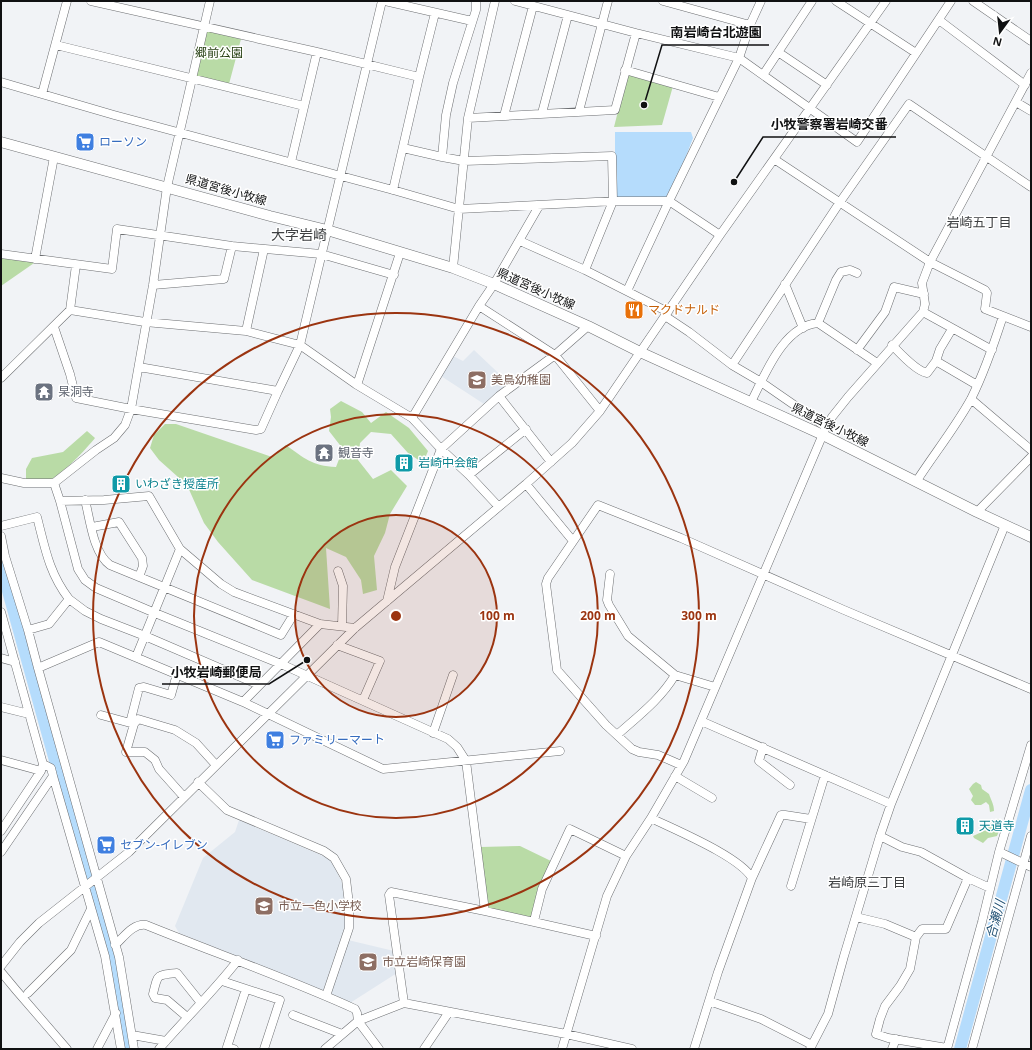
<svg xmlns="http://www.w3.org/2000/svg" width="1032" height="1050" viewBox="0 0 1032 1050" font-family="'Open Sans','Noto Sans JP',sans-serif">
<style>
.built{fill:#e1e8f0}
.green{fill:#b9dba6}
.water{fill:#b5dcfc}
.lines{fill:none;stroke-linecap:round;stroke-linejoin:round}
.stream{stroke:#b5dcfc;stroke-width:2}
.river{stroke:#b5dcfc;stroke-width:12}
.minor-casing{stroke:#6d6f72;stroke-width:9}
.major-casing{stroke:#6d6f72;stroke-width:11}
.minor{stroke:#fff;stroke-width:8}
.major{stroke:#fff;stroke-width:10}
.ring{fill:none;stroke:#9b3410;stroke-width:2}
.labels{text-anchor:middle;stroke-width:3;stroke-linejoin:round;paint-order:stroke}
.park-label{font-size:12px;fill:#233d0f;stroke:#fff}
.shop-label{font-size:12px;fill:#366cbe;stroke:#fff;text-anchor:start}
.street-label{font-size:12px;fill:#101112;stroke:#fff}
.food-label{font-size:12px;fill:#c56008;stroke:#fff;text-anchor:start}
.education-label{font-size:12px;fill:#785e54;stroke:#fff;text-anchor:start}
.worship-label{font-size:12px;fill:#5b616d;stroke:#fff;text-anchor:start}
.culture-label{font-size:12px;fill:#0d838f;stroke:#fff;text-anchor:start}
.neighbourhood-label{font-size:13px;fill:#3e4042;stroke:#fff}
.water-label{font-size:13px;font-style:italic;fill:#215174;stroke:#fff}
.quarter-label{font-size:14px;fill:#3e4042;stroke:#fff}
.centre{fill:#9b3410;stroke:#fff;stroke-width:2}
.ring-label{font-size:12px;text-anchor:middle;font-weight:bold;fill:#9b3410;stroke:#fff;stroke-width:3;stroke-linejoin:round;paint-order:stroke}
.leader{fill:none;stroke:#101112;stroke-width:1.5}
.callout-dot{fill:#101112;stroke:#fff;stroke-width:1.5}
.callout-label{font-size:13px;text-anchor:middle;font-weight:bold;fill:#101112;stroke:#fff;stroke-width:3;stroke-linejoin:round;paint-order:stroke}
</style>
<rect width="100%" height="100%" fill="#f1f3f6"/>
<path class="built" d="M 474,350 L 510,384 L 484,404 L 441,376 L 453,356 L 463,361 Z
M 239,820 L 321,855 L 331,860 L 343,885 L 345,927 L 323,991 L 179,933 L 175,926 L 203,858 L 235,832 Z
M 348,940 L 394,951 L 397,973 L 350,1003 L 329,995 Z"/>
<path class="green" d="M 209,30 L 241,39 L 229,84 L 199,78 L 196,75 L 206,32 Z
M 628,72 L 673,86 L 662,125 L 614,127 Z
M 1,257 L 37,261 L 1,286 Z
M 341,401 L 362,412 L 371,423 L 386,412 L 409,428 L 428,451 L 423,463 L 408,453 L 391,434 L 371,432 L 360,443 L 358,460 L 373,479 L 391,470 L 407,486 L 390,514 L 385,533 L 374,556 L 377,590 L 363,594 L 361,580 L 346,557 L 326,548 L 330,609 L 252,580 L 218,542 L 204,523 L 187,485 L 159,460 L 150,448 L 154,435 L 165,424 L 176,424 L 272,457 L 286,445 C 304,458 312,466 336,467 L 343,449 L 329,431 L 331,417 L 330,409 Z
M 87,431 L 95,438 C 88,447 61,476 51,479 C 45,481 32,479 26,479 L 26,469 L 32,458 L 63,452 Z
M 976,782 L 981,785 L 982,789 L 989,794 C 991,800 994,804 994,811 L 990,812 L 989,805 L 986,802 L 981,805 L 975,805 L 971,800 L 973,796 L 969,789 L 973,784 Z
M 998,819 L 1002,820 L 1001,826 L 997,836 L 988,838 L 983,843 L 974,838 L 973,836 L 986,830 L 985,823 Z
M 520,846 L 551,861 L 538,889 L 531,917 L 488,909 L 481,847 Z"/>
<path class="water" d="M 615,132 L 691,132 L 693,138 L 669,201 L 615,201 Z"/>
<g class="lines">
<path class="stream" d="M 54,769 L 57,764"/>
<path class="river" d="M 1,566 L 112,966 L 125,1049
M 960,1049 L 1031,790"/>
<g class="minor-casing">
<path id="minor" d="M 91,1 L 317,52 L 419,77
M 385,1 L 472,21
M 515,1 L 636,33 L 739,58 L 857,142 L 951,1
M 663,1 L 750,25
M 836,1 L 916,53
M 973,1 L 1031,41
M 939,20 L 1025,85
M 56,45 L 304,106
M 778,52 L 827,85
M 625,70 L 719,97
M 763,75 L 812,1
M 1,82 L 114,115 L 393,190 L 459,209 L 615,201 L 669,201 L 720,235
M 42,94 L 67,1
M 1016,102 L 1031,111
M 579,111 L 608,1
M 542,113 L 568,15
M 504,116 L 533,6
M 468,118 L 615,110 L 636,33
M 403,148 L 442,157 L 464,161 L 612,156 L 613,201 L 585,270
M 442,157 L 446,115 L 453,83 L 476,10 L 476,1
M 774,159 L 930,262 L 985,290 L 987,293 L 985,309 L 1031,327
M 291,162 L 317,52
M 393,190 L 419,77 L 435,13
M 520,241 L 585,270 L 668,312
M 264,249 L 246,331 L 300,345 L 357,385 L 412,418 L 441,449 L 469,475 L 498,506
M 1,254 L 112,269 L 117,229 L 232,246 L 321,254 L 394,275
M 35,259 L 54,157
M 453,268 L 468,118 L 495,1
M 785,284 L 803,328
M 153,285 L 224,279 L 232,246
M 627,291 L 669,201 L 739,58 L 750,25 L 761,1
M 479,306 L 555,355 L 600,411
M 70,310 L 145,322 L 246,331
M 923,312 L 992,350
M 665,316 L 689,332 L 732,365 L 761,382 L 826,427
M 818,323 L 836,280 L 841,272 L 850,270 L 857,273
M 54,327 L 70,374 L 76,398 L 131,409 L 256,430 L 261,429 L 278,391
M 892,345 C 900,353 916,371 927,373 L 936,361 L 940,349 L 952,329
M 857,350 L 885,312 L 894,287 L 924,294
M 936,361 L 977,385
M 732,365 L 840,202 L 909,104 L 1031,187
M 139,367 L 278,391 L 300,345 L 382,1
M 1,378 L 70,310 L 76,265
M 357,385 L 400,253
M 499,396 L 551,462
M 971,399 L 1031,450
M 751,402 C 765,375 783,326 818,323 L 877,363
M 412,418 L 479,306 L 494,284 L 539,206
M 469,475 L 526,429
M 1,478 L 24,483 L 54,483 L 60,501 L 78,569 L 85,580 L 96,588 L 155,613 L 281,664 L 448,739 L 457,747 L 466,761 L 485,911
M 916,482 C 934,454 955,428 971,399 C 984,373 994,344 1003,316
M 54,483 L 96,450 L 114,438 L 125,425 L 131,409 L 153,285 L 167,187 L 210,1
M 526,484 L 573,541
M 85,500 C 90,519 93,553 110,565 L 281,635 L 294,614
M 60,501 L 104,500 L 149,496 L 180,549 L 221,584 L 234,592 L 320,624 L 355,628
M 977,512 L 1031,457
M 1,526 L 37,517 C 45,548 49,573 69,599
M 92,527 L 119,522 L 142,558 L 143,566 L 139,577
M 1,536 L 5,556 L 28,630 L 38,668 L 119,957 L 134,1049
M 338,571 L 343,586 L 342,626
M 610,574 L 607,600 L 609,605 L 628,636 L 675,675 L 715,687
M 387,601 L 395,567 L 441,449 L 499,396 L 555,355 L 588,326
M 1,612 L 43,764 L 41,771 L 1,831
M 320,624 L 243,702 L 383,769 L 560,751
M 28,630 L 49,624 L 69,599 L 85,611 L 101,619 L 145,636 L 259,685
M 337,645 L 380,661 L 363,700
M 136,657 L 180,549
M 1,658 L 15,662
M 38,668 L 99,642 L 243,702
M 1,707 L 29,714
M 101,715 L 134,724
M 701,721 L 891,804
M 134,724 L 131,719 L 139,688 L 144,687 L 171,695 L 177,674
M 433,733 L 453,675
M 617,735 C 637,717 661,699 675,675
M 763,747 L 759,761 L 790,785
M 1,760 L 41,771
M 43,764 L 51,768 L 53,776
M 681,765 L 658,755 L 639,752 L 632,749 L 606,725 L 557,670 L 546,584 L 548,578 L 598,505 L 681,538 L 844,610 L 1031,689
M 675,776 L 712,798
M 198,782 L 227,810 L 324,851 L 334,858 L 346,879 L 349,904 L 349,928 L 326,996
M 184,797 L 159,769 L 155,760 L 145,752 L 126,752 L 134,724 L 138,719 L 175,730 L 196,743 L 216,765
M 651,818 C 675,830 739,856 752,878 L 718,972 L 694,1049
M 880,836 L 902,847 L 921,852 L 968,878 L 990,888
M 1,852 L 53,776 L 105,956 L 121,1049
M 1004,854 L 1031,867
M 752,878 L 781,815 L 785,815 L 811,819
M 791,886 L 825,775
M 856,917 L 885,924 L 916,937
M 534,921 L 542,889 L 570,829 L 626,856
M 115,945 C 124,937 133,923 146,925 C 215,953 287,978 355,1009 L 357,1013 L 358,1021 L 379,1049
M 1,966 L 20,942 L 39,923 L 129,852 L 355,628 L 526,484 L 572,443 L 600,411 L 720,235 L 886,1
M 1,972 L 16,990 L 67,1049
M 222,981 L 280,1000 L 264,1049
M 28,993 L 71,950 L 91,909
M 709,1001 L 761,1019 L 812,1045
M 404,1003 L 389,895 L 391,892 L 485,911 L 596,936
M 293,1015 L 342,1034
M 187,1017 L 167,1000 L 155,998 L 153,994 C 158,974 156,975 177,973 L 201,1003
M 132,1035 L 166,1041
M 947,1048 L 888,1038 L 876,1034 L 880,1019 L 885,1006 L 900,986 L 910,969 L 916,937 L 922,929 L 946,929 L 968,878
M 97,1049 L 116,1013
M 159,1049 C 185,1019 214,991 238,960
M 234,1049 L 227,1047 L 246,989
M 325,1049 L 358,1021 L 404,1003 L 566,1034 L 632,1049
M 424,1049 L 449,1012
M 562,1049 L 607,896 L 626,856 L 651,818 L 684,761 L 826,427 L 832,417 L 848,397 L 923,312 L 925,304 L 922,283 L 930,262 L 1031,73
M 810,1049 L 828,1014 L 844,956 L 880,836 L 891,804 L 1005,525
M 892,1049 L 896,1039
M 947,1049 L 982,922 L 999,852 L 1031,745
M 972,1049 L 1031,836"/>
</g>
<g class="major-casing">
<path id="major" d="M 1,142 L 270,216 L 327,230 L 453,268 L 494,284 L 588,326 L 640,352 L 823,435 L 977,512 L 1031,537"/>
</g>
<use href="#minor" class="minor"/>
<use href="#major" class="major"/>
</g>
<circle cx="396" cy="616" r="101" fill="#9b3410" fill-opacity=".12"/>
<g class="ring">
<circle cx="396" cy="616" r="101"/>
<circle cx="396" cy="616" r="202"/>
<circle cx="396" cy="616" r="303"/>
</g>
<defs>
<g id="supermarket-square" transform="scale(1)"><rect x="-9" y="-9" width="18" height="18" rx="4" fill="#3f7fe0" stroke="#fff"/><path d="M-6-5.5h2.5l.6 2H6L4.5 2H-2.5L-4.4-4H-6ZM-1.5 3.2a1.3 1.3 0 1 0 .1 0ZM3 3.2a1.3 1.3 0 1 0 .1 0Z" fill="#fff"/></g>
<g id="restaurant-square" transform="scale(1)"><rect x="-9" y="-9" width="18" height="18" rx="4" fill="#e8710a" stroke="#fff"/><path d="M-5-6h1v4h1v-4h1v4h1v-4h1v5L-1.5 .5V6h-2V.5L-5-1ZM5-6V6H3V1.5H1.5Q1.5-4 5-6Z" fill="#fff"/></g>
<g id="school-square" transform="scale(1)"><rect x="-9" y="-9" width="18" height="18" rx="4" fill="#8d6e63" stroke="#fff"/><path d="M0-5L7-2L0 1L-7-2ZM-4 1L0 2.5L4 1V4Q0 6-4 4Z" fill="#fff"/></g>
<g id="temple-square" transform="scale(1)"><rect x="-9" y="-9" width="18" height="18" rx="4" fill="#6b7280" stroke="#fff"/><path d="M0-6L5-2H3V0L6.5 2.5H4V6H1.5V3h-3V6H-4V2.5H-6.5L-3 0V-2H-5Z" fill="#fff"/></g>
<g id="building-square" transform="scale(1)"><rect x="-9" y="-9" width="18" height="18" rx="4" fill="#0f9aa8" stroke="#fff"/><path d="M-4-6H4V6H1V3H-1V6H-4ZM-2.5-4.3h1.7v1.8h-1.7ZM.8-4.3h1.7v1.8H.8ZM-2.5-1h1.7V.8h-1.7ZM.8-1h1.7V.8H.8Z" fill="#fff"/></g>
</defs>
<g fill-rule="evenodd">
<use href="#supermarket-square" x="85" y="142"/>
<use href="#restaurant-square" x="634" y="310"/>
<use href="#school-square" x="477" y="380"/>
<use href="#temple-square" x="44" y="392"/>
<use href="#temple-square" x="324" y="453"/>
<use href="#building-square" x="404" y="463"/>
<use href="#building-square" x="121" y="484"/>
<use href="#supermarket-square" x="275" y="740"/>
<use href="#building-square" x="965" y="826"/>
<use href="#supermarket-square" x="106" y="845"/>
<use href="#school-square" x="264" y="906"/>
<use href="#school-square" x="368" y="962"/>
</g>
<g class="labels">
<g class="park-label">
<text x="219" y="57">郷前公園</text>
</g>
<g class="shop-label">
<text x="99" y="146">ローソン</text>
<text x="289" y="744">ファミリーマート</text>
<text x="120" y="849">セブン-イレブン</text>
</g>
<g class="street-label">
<text transform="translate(226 190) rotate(16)" y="4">県道宮後小牧線</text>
<text transform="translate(536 289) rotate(24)" y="4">県道宮後小牧線</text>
<text transform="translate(830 425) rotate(26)" y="4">県道宮後小牧線</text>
</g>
<g class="food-label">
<text x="648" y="314">マクドナルド</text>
</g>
<g class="education-label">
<text x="491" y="384">美鳥幼稚園</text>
<text x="278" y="910">市立一色小学校</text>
<text x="382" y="966">市立岩崎保育園</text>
</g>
<g class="worship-label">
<text x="58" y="396">杲洞寺</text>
<text x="338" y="457">観音寺</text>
</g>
<g class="culture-label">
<text x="418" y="467">岩崎中会館</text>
<text x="135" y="488">いわざき授産所</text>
<text x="979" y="830">天道寺</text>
</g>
<g class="neighbourhood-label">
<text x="979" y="227">岩崎五丁目</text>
<text x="867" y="887">岩崎原三丁目</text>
</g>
<g class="water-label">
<text transform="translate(995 919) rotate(-75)" y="5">合瀬川</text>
</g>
<g class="quarter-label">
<text x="299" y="240">大字岩崎</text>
</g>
</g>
<circle cx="396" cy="616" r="6" class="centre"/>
<g class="ring-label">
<text x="497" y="620">100 m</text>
<text x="598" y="620">200 m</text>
<text x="699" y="620">300 m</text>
</g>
<path class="leader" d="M644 105L662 45H769M734 182L763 137H896M307 660L269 684H162"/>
<g class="callout-dot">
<circle cx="644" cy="105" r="4"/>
<circle cx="734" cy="182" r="4"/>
<circle cx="307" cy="660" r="4"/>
</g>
<g class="callout-label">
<text x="716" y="37">南岩崎台北遊園</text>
<text x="829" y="129">小牧警察署岩崎交番</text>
<text x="216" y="677">小牧岩崎郵便局</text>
</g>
<rect width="1032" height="1050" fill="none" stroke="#101112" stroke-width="4"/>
<g transform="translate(1000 32) rotate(195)" stroke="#ffffff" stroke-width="3" paint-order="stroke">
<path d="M0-3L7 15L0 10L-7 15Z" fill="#101112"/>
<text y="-6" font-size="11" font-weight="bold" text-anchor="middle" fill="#101112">N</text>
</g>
</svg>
